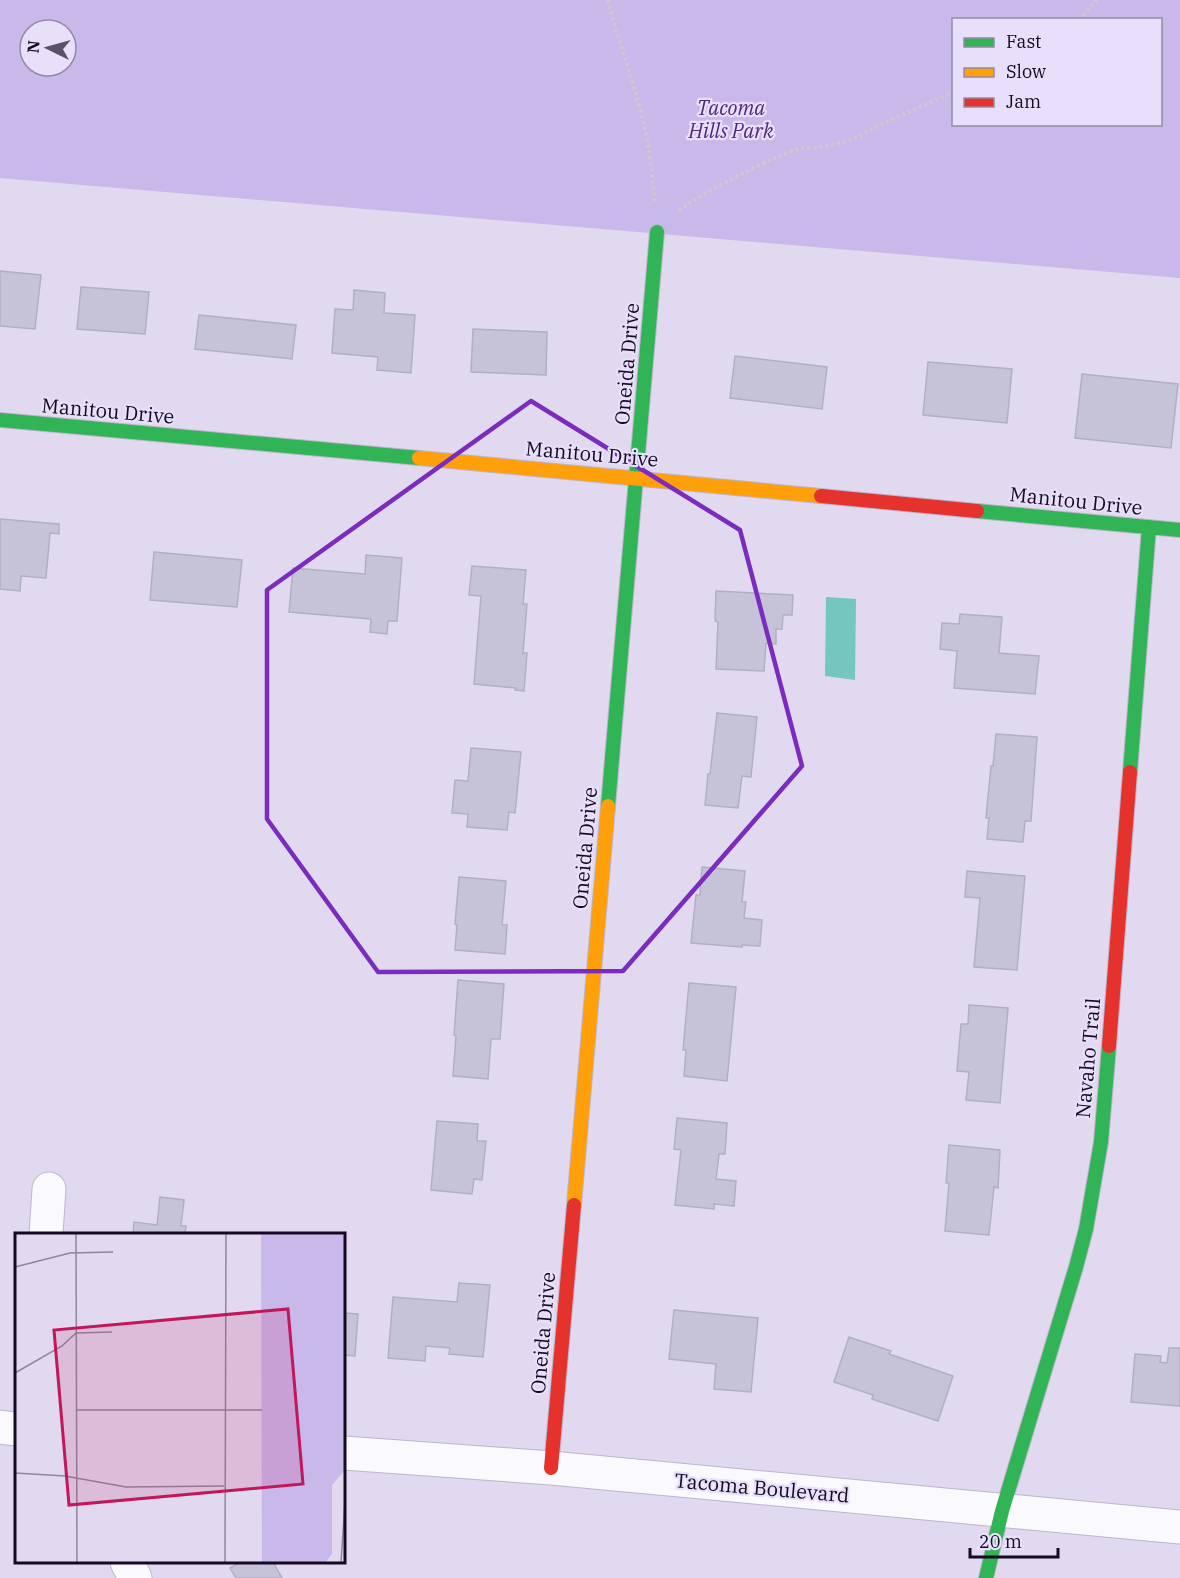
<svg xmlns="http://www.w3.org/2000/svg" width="1180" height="1578" viewBox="0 0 1180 1578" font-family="'IBM Plex Serif',serif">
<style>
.green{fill:#c9b8ea;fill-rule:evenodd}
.water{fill:#74c6bf}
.building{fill:#c6c3d9;stroke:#b1afc5;stroke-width:1.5}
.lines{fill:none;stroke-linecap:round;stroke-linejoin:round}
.street-casing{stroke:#bdb5cb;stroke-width:35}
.fast-casing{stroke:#bdb5cb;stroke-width:16}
.slow-casing{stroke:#bdb5cb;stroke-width:16}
.jam-casing{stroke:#bdb5cb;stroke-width:16}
.path{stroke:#cbc9d0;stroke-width:4;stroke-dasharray:3 3;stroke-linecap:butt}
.street{stroke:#faf9fd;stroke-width:33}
.fast{stroke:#30b455;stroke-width:14}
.slow{stroke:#ff9f0a;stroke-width:14}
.jam{stroke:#e5322d;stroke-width:14}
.marked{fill:none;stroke:#7b2cbf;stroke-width:4.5;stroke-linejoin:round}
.labels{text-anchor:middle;stroke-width:4.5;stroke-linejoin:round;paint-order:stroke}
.park-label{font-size:20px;font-style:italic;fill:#4d267d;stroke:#e8dffb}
.street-label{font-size:20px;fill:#140a22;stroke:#e8dffb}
.inset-road{fill:none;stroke:#8e869d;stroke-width:1.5}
.view{fill:#c2185b;fill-opacity:0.15;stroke:#c2185b;stroke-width:3}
.inset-edge{fill:none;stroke:#140a22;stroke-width:3}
</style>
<rect width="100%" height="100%" fill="#e0d9ef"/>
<path class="green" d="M 0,0 L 1180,0 L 1180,278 L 0,178 ZM 954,20 L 1160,20 L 1160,124 L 954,124 ZM 30,30 L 66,30 L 66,66 L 30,66 Z"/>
<path class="water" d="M 826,597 L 856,599 L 855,680 L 825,676 Z"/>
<path class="building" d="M 0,271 L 41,275 L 35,329 L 0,326 Z
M 81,287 L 149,292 L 145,334 L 77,329 Z
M 354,290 L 385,293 L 384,313 L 415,315 L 411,373 L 377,370 L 378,357 L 332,353 L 335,309 L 353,310 Z
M 199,315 L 296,325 L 292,359 L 195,349 Z
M 473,329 L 547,332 L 546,375 L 471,372 Z
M 735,356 L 827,367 L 822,409 L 730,398 Z
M 928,362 L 1012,369 L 1007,423 L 923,415 Z
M 1082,374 L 1178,384 L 1171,448 L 1075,438 Z
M 0,519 L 59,524 L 59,534 L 50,533 L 46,578 L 21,576 L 20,591 L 0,589 Z
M 154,552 L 242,560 L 237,607 L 150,600 Z
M 366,555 L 402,558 L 397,621 L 388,621 L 387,634 L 370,632 L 371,619 L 289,612 L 293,568 L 365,574 Z
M 472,566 L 526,570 L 523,604 L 527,604 L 523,653 L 527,653 L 524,691 L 515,690 L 516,688 L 474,684 L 481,596 L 469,595 Z
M 716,591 L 793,595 L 792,615 L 783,615 L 782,629 L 776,629 L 776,644 L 766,643 L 764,671 L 716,669 L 718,622 L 715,621 Z
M 960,614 L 1002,617 L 999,653 L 1039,656 L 1035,694 L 954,688 L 957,651 L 940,649 L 942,623 L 959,624 Z
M 717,713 L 757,717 L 751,777 L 742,776 L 738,808 L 705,805 L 708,774 L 710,774 Z
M 996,734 L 1037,737 L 1031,821 L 1025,821 L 1023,842 L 987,839 L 989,818 L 986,818 L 991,766 L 993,766 Z
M 471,748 L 521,752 L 515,813 L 509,812 L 507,830 L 467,827 L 468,814 L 452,813 L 455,780 L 468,781 Z
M 702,867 L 745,871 L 742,902 L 746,902 L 744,918 L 762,920 L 760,946 L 742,945 L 742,947 L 691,943 L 696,895 L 700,895 Z
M 967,871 L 1025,876 L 1017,970 L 974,967 L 980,898 L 965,897 Z
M 459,877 L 506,881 L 502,925 L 507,925 L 505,954 L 455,950 L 457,925 L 455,924 Z
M 458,980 L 504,984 L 500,1039 L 491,1039 L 488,1079 L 453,1076 L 456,1036 L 454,1035 Z
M 689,983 L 736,987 L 727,1081 L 684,1076 L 686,1050 L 683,1050 Z
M 969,1005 L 1008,1008 L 1000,1103 L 966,1100 L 969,1072 L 957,1071 L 961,1024 L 968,1024 Z
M 677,1118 L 727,1123 L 725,1154 L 719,1154 L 716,1179 L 736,1181 L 734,1206 L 714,1204 L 714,1209 L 675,1205 L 681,1150 L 674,1149 Z
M 437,1121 L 478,1124 L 477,1141 L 486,1141 L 482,1180 L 474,1179 L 472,1194 L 431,1190 Z
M 949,1145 L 1000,1150 L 998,1188 L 994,1187 L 989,1235 L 945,1231 L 949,1183 L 946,1183 Z
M 160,1197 L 184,1200 L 181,1226 L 186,1226 L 185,1234 L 133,1234 L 134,1222 L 157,1225 Z
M 459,1283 L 490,1285 L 483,1357 L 449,1354 L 450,1348 L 426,1346 L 425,1361 L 388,1358 L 393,1297 L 457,1302 Z
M 674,1310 L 758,1318 L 751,1392 L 714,1389 L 716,1364 L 669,1359 Z
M 344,1313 L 358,1314 L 355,1356 L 344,1355 Z
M 849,1337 L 891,1351 L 889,1354 L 953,1376 L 938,1421 L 872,1399 L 873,1395 L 834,1382 Z
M 1169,1348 L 1180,1348 L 1180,1406 L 1131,1402 L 1135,1354 L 1161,1356 L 1160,1362 L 1167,1363 Z
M 241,1562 L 273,1562 L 282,1578 L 236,1578 L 230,1568 Z"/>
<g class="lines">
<g class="street-casing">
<path id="street" d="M 46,1234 L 49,1189
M 0,1427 L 16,1429
M 344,1453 L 551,1468 L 1180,1527
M 127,1562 L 135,1578"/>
</g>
<g class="fast-casing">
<path id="fast" d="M 0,420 L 419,458
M 977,511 L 1180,530
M 1130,772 L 1149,527
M 608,806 L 657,232
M 986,1578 L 1002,1511 L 1076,1267 L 1086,1229 L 1101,1142 L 1109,1046"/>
</g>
<g class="slow-casing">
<path id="slow" d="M 419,458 L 821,496
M 574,1205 L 608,806"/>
</g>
<g class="jam-casing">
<path id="jam" d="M 821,496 L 977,511
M 1109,1046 L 1130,772
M 551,1468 L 574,1205"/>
</g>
<path class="path" d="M 608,0 C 618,39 632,77 642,116 C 649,144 652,175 655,203
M 1079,20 L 1097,0
M 679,211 L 685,206 L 714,188 L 767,161 L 798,149 L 828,146 L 854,139 L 881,124 L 954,92"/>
<use href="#street" class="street"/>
<use href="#fast" class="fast"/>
<use href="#slow" class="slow"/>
<use href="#jam" class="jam"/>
</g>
<path class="marked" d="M 531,401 L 740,530 L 802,766 L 623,971 L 378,972 L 267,819 L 267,590 Z"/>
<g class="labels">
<g class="park-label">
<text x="731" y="115">Tacoma<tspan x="731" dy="23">Hills Park</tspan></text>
</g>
<g class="street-label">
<text transform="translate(627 364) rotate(-85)" y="7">Oneida Drive</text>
<text transform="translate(108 411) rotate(5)" y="7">Manitou Drive</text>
<text transform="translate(592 454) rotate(5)" y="7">Manitou Drive</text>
<text transform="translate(1076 501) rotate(6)" y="7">Manitou Drive</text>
<text transform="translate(585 848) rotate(-85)" y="7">Oneida Drive</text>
<text transform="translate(1088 1058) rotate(-85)" y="7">Navaho Trail</text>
<text transform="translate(543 1333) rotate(-85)" y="7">Oneida Drive</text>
<text transform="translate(762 1488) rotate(5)" y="7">Tacoma Boulevard</text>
</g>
</g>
<g transform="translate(15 1233)">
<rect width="330" height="330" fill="#e0d9ef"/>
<path d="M 246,0 L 330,0 L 330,237 L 317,252 L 317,321 L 310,330 L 247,330 Z" fill="#c9b8ea"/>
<path class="inset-road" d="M 61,0 L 62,330M 0,34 L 55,20 L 98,19M 0,140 L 47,113 L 61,100 L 97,99M 62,177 L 247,177M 0,240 L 50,243 L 111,254 L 209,253M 210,330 L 211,0M 326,330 L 330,269"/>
<path class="view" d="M 273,76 L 288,251 L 54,272 L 39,97 Z"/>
<rect width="330" height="330" class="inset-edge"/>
</g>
<rect x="952" y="18" width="210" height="108" fill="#e8dffb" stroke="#938aa4" stroke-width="1.5"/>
<rect x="964" y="38" width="30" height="9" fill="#30b455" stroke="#938aa4" stroke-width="1.5"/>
<text x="1006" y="48" font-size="18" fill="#140a22">Fast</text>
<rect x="964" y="68" width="30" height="9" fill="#ff9f0a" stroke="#938aa4" stroke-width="1.5"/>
<text x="1006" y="78" font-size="18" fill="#140a22">Slow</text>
<rect x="964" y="98" width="30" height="9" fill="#e5322d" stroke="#938aa4" stroke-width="1.5"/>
<text x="1006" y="108" font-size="18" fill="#140a22">Jam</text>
<g transform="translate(48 48) rotate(275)"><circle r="28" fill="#e8dffb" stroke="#938aa4" stroke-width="1.5"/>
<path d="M0-4.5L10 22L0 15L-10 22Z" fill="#5b526a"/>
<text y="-9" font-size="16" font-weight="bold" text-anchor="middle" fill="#140a22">N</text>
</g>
<path d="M970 1548v9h88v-9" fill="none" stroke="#140a22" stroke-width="3"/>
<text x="979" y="1548" font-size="18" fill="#140a22" stroke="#e8dffb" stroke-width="4.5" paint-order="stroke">20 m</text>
</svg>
